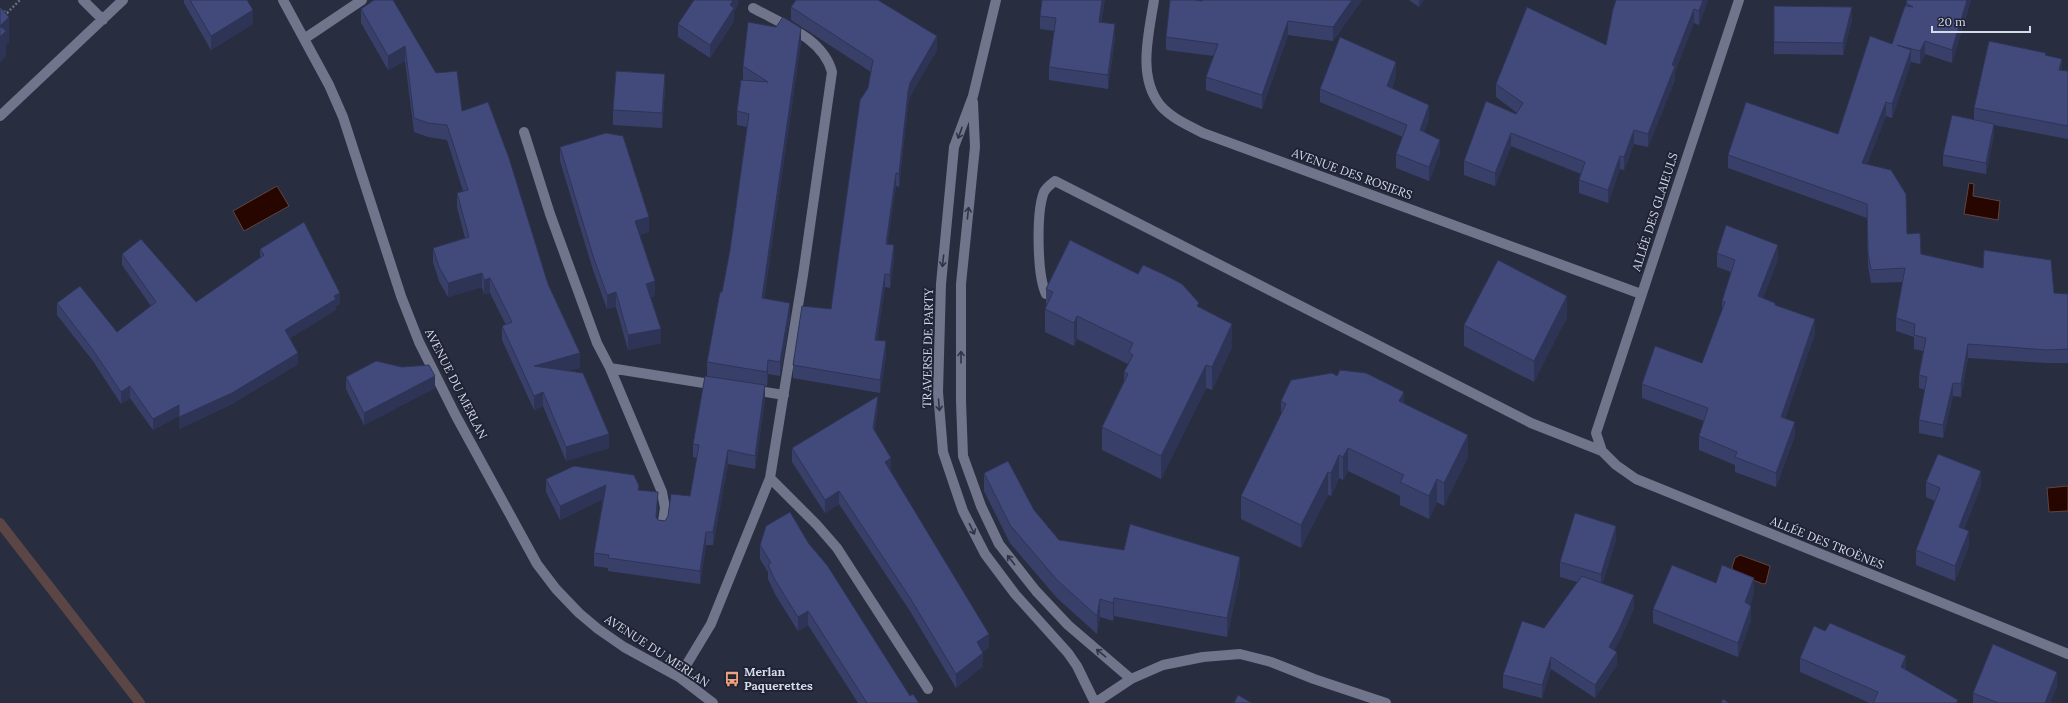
<svg xmlns="http://www.w3.org/2000/svg" width="2068" height="703" viewBox="0 0 2068 703" font-family="Lora,serif">
<style>
.water{fill:#280600;stroke:#5c4645}
.lines{fill:none;stroke-linecap:round;stroke-linejoin:round}
.stream{stroke:#5c4645;stroke-width:10}
.path{stroke:#686c7c;stroke-width:2.5;stroke-dasharray:2 2;stroke-linecap:butt}
.minor{stroke:#70758b;stroke-width:10}
.wall{fill:#38406a}
.shaded-wall{fill:#2e3456}
.building{fill:#414a7b;stroke:#2e3456}
.oneway{stroke:#2f3346}
.labels{text-anchor:middle;stroke-width:4;stroke-linejoin:round;paint-order:stroke}
.street-label{font-size:12px;fill:#d7dae7;stroke:#1f2335}
.poi-label{font-size:12px;font-weight:bold;fill:#d7dae7;stroke:#1f2335;text-anchor:start}
</style>
<rect width="100%" height="100%" fill="#292d40"/>
<path class="water" d="M 1969,183 L 1974,184 L 1973,196 L 2000,201 L 1998,220 L 1964,214 Z
M 277,186 L 289,206 L 244,231 L 233,211 Z
M 2068,486 L 2068,511 L 2049,512 L 2047,488 Z
M 1740,555 L 1770,566 L 1766,583 L 1763,584 L 1734,572 L 1732,567 L 1735,558 Z"/>
<g class="lines">
<path class="stream" d="M 0,523 L 140,703"/>
<path class="path" d="M 0,9 L 7,13 L 20,0"/>
<path class="minor" d="M 83,0 L 103,20
M 283,0 L 329,85 L 343,117 L 401,296 L 419,342 L 456,416 L 537,564 L 556,589 L 579,613 L 598,629 L 624,647 L 679,677 L 713,703
M 996,0 L 973,96 L 954,147 L 941,284 L 938,392 L 943,452 L 963,511 L 985,554 L 1015,594 L 1068,653 L 1077,666 L 1095,703
M 1154,0 C 1149,33 1137,76 1160,105 C 1171,118 1188,125 1203,133 L 1641,294
M 1739,0 L 1596,433 L 1602,451 L 1616,465 L 1636,479 L 2068,654
M 304,39 L 362,0
M 973,102 L 975,147 L 961,284 L 961,401 L 963,456 L 981,506 L 999,544 L 1036,591 L 1068,625 L 1131,679
M 0,116 L 123,0
M 524,132 L 550,214 L 597,343 L 610,368 L 662,492 L 665,508 L 662,528
M 1046,294 C 1037,275 1036,212 1044,192 C 1046,188 1051,184 1055,181 L 1531,423 L 1602,451
M 610,368 L 716,385
M 752,390 L 784,395
M 770,478 L 817,525 L 837,548 L 928,689
M 679,677 L 711,624 L 770,478 L 803,275 L 832,72 C 823,38 782,24 753,8
M 1095,703 L 1131,679 L 1163,665 L 1203,657 L 1240,654 L 1271,662 L 1314,679 L 1386,703"/>
</g>
<path class="wall" d="M 184,0 L 247,0 L 253,24 L 211,50 L 184,3 Z
M 738,0 L 738,5 L 734,11 L 734,21 L 710,58 L 678,37 L 678,24 Z
M 1042,0 L 1105,0 L 1101,22 L 1115,38 L 1108,89 L 1049,80 L 1049,67 L 1054,31 L 1040,29 L 1040,16 Z
M 1202,0 L 1362,0 L 1333,41 L 1288,35 L 1262,109 L 1206,90 L 1206,77 L 1214,56 L 1166,50 L 1166,37 L 1202,1 Z
M 1409,0 L 1424,0 L 1419,7 Z
M 1616,0 L 1708,0 L 1699,25 L 1694,23 L 1681,56 L 1675,72 L 1675,80 L 1648,147 L 1634,144 L 1624,170 L 1620,169 L 1608,203 L 1579,193 L 1579,180 L 1581,174 L 1511,146 L 1495,186 L 1464,175 L 1464,161 L 1517,113 L 1496,97 L 1496,84 L 1606,45 Z
M 1971,0 L 1952,63 L 1925,54 L 1920,64 L 1911,62 L 1892,118 L 1886,116 L 1867,164 L 1907,234 L 1921,254 L 2054,293 L 2068,294 L 2068,363 L 2047,363 L 1968,358 L 1961,397 L 1953,396 L 1943,438 L 1919,433 L 1919,420 L 1925,390 L 1919,388 L 1919,375 L 1923,351 L 1914,349 L 1914,337 L 1896,331 L 1896,318 L 1903,282 L 1871,283 L 1868,266 L 1867,218 L 1728,168 L 1728,155 L 1838,134 L 1892,44 L 1906,6 L 1906,3 Z
M 1774,6 L 1852,19 L 1843,55 L 1774,54 Z
M 791,7 L 937,50 L 910,96 L 908,105 L 899,187 L 896,186 L 887,244 L 894,258 L 890,288 L 885,287 L 877,340 L 886,355 L 880,393 L 793,378 L 793,365 L 831,309 L 871,72 L 791,20 Z
M 361,9 L 436,73 L 462,111 L 548,284 L 580,368 L 567,371 L 609,448 L 566,461 L 543,406 L 534,410 L 502,340 L 502,326 L 506,325 L 490,293 L 484,294 L 482,287 L 448,297 L 439,281 L 433,262 L 433,248 L 465,238 L 457,207 L 457,193 L 463,191 L 447,140 L 428,137 L 414,132 L 405,61 L 388,70 L 361,23 Z
M 801,42 L 764,299 L 790,317 L 780,376 L 768,374 L 767,386 L 765,386 L 765,399 L 755,469 L 728,464 L 713,545 L 706,545 L 700,584 L 608,571 L 608,568 L 594,566 L 594,553 L 603,499 L 560,520 L 546,492 L 546,479 L 639,490 L 658,506 L 657,518 L 658,520 L 665,521 L 690,496 L 697,458 L 693,457 L 693,444 L 707,376 L 707,362 L 722,292 L 730,250 L 747,127 L 737,125 L 737,111 L 744,81 L 743,80 L 743,66 Z
M 2046,56 L 2062,70 L 2068,71 L 2068,139 L 1994,125 L 1994,135 L 1986,174 L 1943,166 L 1943,155 L 1974,120 L 1974,108 Z
M 1396,76 L 1392,88 L 1429,119 L 1424,132 L 1440,154 L 1429,181 L 1396,168 L 1396,154 L 1403,137 L 1320,102 L 1320,89 Z
M 665,89 L 662,128 L 613,125 L 613,110 Z
M 560,147 L 649,232 L 639,235 L 655,296 L 651,297 L 661,343 L 628,350 L 616,307 L 607,309 L 593,270 L 560,161 Z
M 260,249 L 340,304 L 336,306 L 336,310 L 290,338 L 298,364 L 232,404 L 179,429 L 179,416 L 153,430 L 130,398 L 121,404 L 93,361 L 57,315 L 57,303 L 117,332 L 151,306 L 122,265 L 122,254 L 196,302 L 260,258 Z
M 1717,253 L 1778,259 L 1763,298 L 1775,305 L 1815,334 L 1785,418 L 1795,436 L 1776,487 L 1735,472 L 1735,465 L 1699,450 L 1699,436 L 1704,421 L 1642,398 L 1642,384 L 1702,363 L 1722,311 L 1722,301 L 1731,272 L 1717,267 Z
M 1046,289 L 1199,307 L 1232,347 L 1212,390 L 1206,388 L 1161,479 L 1102,450 L 1102,427 L 1124,381 L 1124,372 L 1128,364 L 1077,339 L 1074,346 L 1045,332 L 1045,309 L 1046,307 Z
M 1567,317 L 1534,382 L 1464,346 L 1464,325 Z
M 346,377 L 435,388 L 364,425 L 346,389 Z
M 1281,401 L 1404,404 L 1468,457 L 1444,506 L 1437,502 L 1429,519 L 1400,505 L 1400,496 L 1348,471 L 1343,480 L 1339,478 L 1331,496 L 1328,495 L 1301,548 L 1241,519 L 1241,496 L 1281,415 Z
M 878,409 L 874,431 L 891,471 L 891,472 L 989,647 L 982,652 L 983,666 L 956,688 L 910,611 L 839,504 L 825,513 L 792,462 L 792,448 Z
M 984,473 L 1034,510 L 1059,540 L 1240,576 L 1227,637 L 1114,616 L 1113,621 L 1100,617 L 1097,634 L 1057,598 L 1010,543 L 984,491 Z
M 1926,482 L 1981,486 L 1964,529 L 1969,546 L 1955,581 L 1916,565 L 1916,550 L 1935,501 L 1926,497 Z
M 1616,540 L 1602,584 L 1634,608 L 1619,642 L 1614,650 L 1617,665 L 1595,698 L 1551,669 L 1542,698 L 1503,688 L 1503,675 L 1544,628 L 1577,582 L 1560,577 L 1560,562 Z
M 809,544 L 910,696 L 919,703 L 858,703 L 808,625 L 798,631 L 775,594 L 768,579 L 768,572 L 760,559 L 760,545 Z
M 1716,583 L 1754,593 L 1750,605 L 1751,620 L 1738,657 L 1653,623 L 1653,609 Z
M 1800,658 L 1906,670 L 1958,703 L 1870,703 L 1800,672 Z
M 2057,686 L 2050,703 L 1973,703 L 1973,693 Z"/>
<path class="shaded-wall" d="M 733,0 L 738,0 L 738,5 L 734,11 L 734,21 L 710,58 L 710,45 L 730,5 Z
M 1102,0 L 1105,0 L 1099,36 L 1099,22 Z
M 1352,0 L 1362,0 L 1333,41 L 1333,27 Z
M 1419,0 L 1424,0 L 1419,7 Z
M 1703,0 L 1708,0 L 1699,25 L 1699,11 Z
M 1967,0 L 1971,0 L 1952,63 L 1952,50 Z
M 1852,7 L 1852,19 L 1843,55 L 1843,43 Z
M 1694,9 L 1694,23 L 1681,56 L 1675,72 L 1675,80 L 1648,147 L 1648,134 L 1681,42 Z
M 253,10 L 253,24 L 211,50 L 211,36 Z
M 9,17 L 9,42 L 6,45 L 6,56 L 0,62 L 0,26 Z
M 1288,21 L 1288,35 L 1262,109 L 1262,95 Z
M 1115,24 L 1115,38 L 1108,89 L 1108,75 Z
M 801,28 L 801,42 L 762,312 L 762,298 Z
M 937,36 L 937,50 L 910,96 L 908,105 L 899,187 L 899,174 L 908,92 L 910,83 Z
M 1925,41 L 1925,54 L 1920,64 L 1920,51 Z
M 405,46 L 405,61 L 388,70 L 388,56 Z
M 1911,50 L 1911,63 L 1892,118 L 1892,104 Z
M 2062,59 L 2062,72 L 2059,70 Z
M 1396,62 L 1396,76 L 1387,100 L 1387,86 Z
M 665,74 L 665,89 L 662,128 L 662,113 Z
M 1886,102 L 1886,116 L 1862,176 L 1862,163 Z
M 1429,105 L 1429,119 L 1420,144 L 1420,130 Z
M 1994,124 L 1994,135 L 1986,174 L 1986,163 Z
M 1634,130 L 1634,144 L 1624,170 L 1624,157 Z
M 1511,133 L 1511,146 L 1495,186 L 1495,173 Z
M 1440,140 L 1440,154 L 1429,181 L 1429,167 Z
M 1620,156 L 1620,169 L 1608,203 L 1608,190 Z
M 896,173 L 896,186 L 886,257 L 886,244 Z
M 649,217 L 649,232 L 635,236 L 635,221 Z
M 894,245 L 894,258 L 890,288 L 890,275 Z
M 1778,245 L 1778,259 L 1758,310 L 1758,296 Z
M 482,273 L 482,287 L 448,297 L 448,283 Z
M 885,274 L 885,287 L 875,353 L 875,340 Z
M 490,278 L 490,293 L 484,294 L 484,280 Z
M 655,281 L 655,296 L 646,298 L 646,284 Z
M 616,292 L 616,307 L 607,309 L 607,295 Z
M 340,293 L 340,304 L 336,306 L 336,310 L 285,341 L 285,330 L 334,296 Z
M 1567,296 L 1567,317 L 1534,382 L 1534,361 Z
M 790,303 L 790,317 L 780,376 L 780,362 Z
M 1077,316 L 1077,339 L 1074,346 L 1074,323 Z
M 1815,319 L 1815,334 L 1781,431 L 1781,417 Z
M 1232,324 L 1232,347 L 1212,390 L 1212,367 Z
M 661,329 L 661,343 L 628,350 L 628,335 Z
M 886,341 L 886,355 L 880,393 L 880,380 Z
M 1968,344 L 1968,358 L 1961,397 L 1961,384 Z
M 298,353 L 298,364 L 232,404 L 179,429 L 179,417 Z
M 580,353 L 580,368 L 534,380 L 534,366 Z
M 768,360 L 768,374 L 767,386 L 767,372 Z
M 1206,365 L 1206,388 L 1161,479 L 1161,456 Z
M 435,376 L 435,388 L 364,425 L 364,413 Z
M 1953,383 L 1953,396 L 1943,438 L 1943,425 Z
M 765,385 L 765,399 L 755,469 L 755,456 Z
M 130,386 L 130,398 L 121,404 L 121,392 Z
M 543,392 L 543,406 L 534,410 L 534,396 Z
M 1404,392 L 1404,415 L 1399,401 Z
M 878,396 L 878,409 L 873,441 L 873,428 Z
M 179,405 L 179,416 L 153,430 L 153,419 Z
M 1795,422 L 1795,436 L 1776,487 L 1776,473 Z
M 609,434 L 609,448 L 566,461 L 566,447 Z
M 1468,435 L 1468,457 L 1444,506 L 1444,483 Z
M 1348,448 L 1348,471 L 1343,480 L 1343,457 Z
M 728,450 L 728,464 L 713,545 L 713,532 Z
M 1339,455 L 1339,478 L 1331,496 L 1331,473 Z
M 891,458 L 891,471 L 885,476 L 885,462 Z
M 1981,471 L 1981,486 L 1959,542 L 1959,527 Z
M 1328,472 L 1328,495 L 1301,548 L 1301,525 Z
M 1437,479 L 1437,502 L 1429,519 L 1429,496 Z
M 606,485 L 606,498 L 560,520 L 560,506 Z
M 839,491 L 839,504 L 825,513 L 825,500 Z
M 658,492 L 658,506 L 656,530 L 656,517 Z
M 1616,526 L 1616,540 L 1601,589 L 1601,574 Z
M 1969,531 L 1969,546 L 1955,581 L 1955,566 Z
M 706,532 L 706,545 L 700,584 L 700,571 Z
M 1240,557 L 1240,576 L 1227,637 L 1227,618 Z
M 1754,578 L 1754,593 L 1745,617 L 1745,602 Z
M 1634,595 L 1634,608 L 1619,642 L 1609,660 L 1609,647 Z
M 1114,598 L 1114,616 L 1113,621 L 1113,603 Z
M 1100,599 L 1100,617 L 1097,634 L 1097,616 Z
M 1751,606 L 1751,620 L 1738,657 L 1738,643 Z
M 808,611 L 808,625 L 798,631 L 798,617 Z
M 989,634 L 989,647 L 977,656 L 977,642 Z
M 1617,652 L 1617,665 L 1595,698 L 1595,685 Z
M 983,653 L 983,666 L 956,688 L 956,674 Z
M 1906,656 L 1906,671 L 1901,667 Z
M 1551,657 L 1551,669 L 1542,698 L 1542,685 Z
M 2057,672 L 2057,686 L 2050,703 L 2045,703 Z"/>
<path class="building" d="M 190,0 L 247,0 L 253,10 L 211,36 Z
M 374,0 L 393,0 L 436,73 L 457,71 L 462,111 L 488,102 L 509,158 L 548,284 L 580,353 L 534,366 L 583,373 L 609,434 L 566,447 L 543,392 L 534,396 L 502,326 L 512,322 L 490,278 L 484,280 L 482,273 L 448,283 L 439,267 L 433,248 L 469,237 L 457,193 L 468,190 L 447,125 L 428,123 L 414,118 L 405,46 L 388,56 L 361,9 Z
M 694,0 L 733,0 L 730,5 L 734,8 L 710,45 L 678,24 Z
M 796,0 L 878,0 L 937,36 L 910,83 L 908,92 L 899,174 L 896,173 L 886,244 L 894,245 L 890,275 L 885,274 L 875,340 L 886,341 L 880,380 L 793,365 L 802,306 L 831,309 L 860,100 L 868,88 L 873,60 L 791,7 Z
M 1042,0 L 1102,0 L 1099,22 L 1115,24 L 1108,75 L 1049,67 L 1056,18 L 1040,16 Z
M 1170,0 L 1195,0 L 1202,1 L 1202,0 L 1352,0 L 1333,27 L 1288,21 L 1262,95 L 1206,77 L 1218,44 L 1166,37 Z
M 1616,0 L 1703,0 L 1699,11 L 1694,9 L 1681,42 L 1672,65 L 1675,66 L 1648,134 L 1634,130 L 1624,157 L 1620,156 L 1608,190 L 1579,180 L 1585,162 L 1511,133 L 1495,173 L 1464,161 L 1486,101 L 1516,114 L 1523,103 L 1496,84 L 1527,7 L 1606,45 L 1613,9 Z
M 1907,0 L 1967,0 L 1952,50 L 1925,41 L 1920,51 L 1897,45 L 1911,50 L 1892,104 L 1886,102 L 1862,163 L 1891,170 L 1906,194 L 1907,234 L 1920,233 L 1921,254 L 1983,268 L 1984,250 L 2051,260 L 2054,293 L 2068,294 L 2068,349 L 2047,350 L 1968,344 L 1961,384 L 1953,383 L 1943,425 L 1919,420 L 1927,377 L 1919,375 L 1926,338 L 1914,335 L 1915,324 L 1896,318 L 1905,268 L 1871,270 L 1868,253 L 1867,204 L 1728,155 L 1746,102 L 1838,134 L 1870,36 L 1892,44 L 1905,6 L 1913,7 L 1906,3 Z
M 1774,6 L 1852,7 L 1843,43 L 1774,42 Z
M 0,7 L 9,17 L 0,26 L 6,31 L 0,37 Z
M 783,17 L 801,28 L 762,298 L 790,303 L 780,362 L 768,360 L 767,372 L 707,362 L 720,292 L 722,292 L 730,250 L 749,114 L 737,111 L 741,80 L 768,82 L 743,66 L 748,22 L 776,27 Z
M 1340,37 L 1396,62 L 1387,86 L 1429,105 L 1420,130 L 1440,140 L 1429,167 L 1396,154 L 1407,125 L 1320,89 Z
M 1989,41 L 2046,53 L 2045,55 L 2062,59 L 2059,70 L 2068,71 L 2068,126 L 1974,108 Z
M 616,71 L 665,74 L 662,113 L 613,110 Z
M 1952,115 L 1994,124 L 1986,163 L 1943,155 Z
M 606,133 L 623,136 L 649,217 L 635,221 L 655,281 L 646,284 L 661,329 L 628,335 L 616,292 L 607,295 L 593,256 L 560,147 Z
M 304,222 L 340,293 L 334,296 L 336,299 L 285,330 L 298,353 L 232,393 L 179,417 L 179,405 L 153,419 L 130,386 L 121,392 L 93,350 L 57,303 L 80,286 L 117,332 L 156,302 L 122,254 L 141,239 L 196,302 L 264,255 L 260,249 Z
M 1726,225 L 1778,245 L 1758,296 L 1775,303 L 1775,305 L 1815,319 L 1781,417 L 1795,422 L 1776,473 L 1735,457 L 1737,452 L 1699,436 L 1708,408 L 1642,384 L 1655,346 L 1702,363 L 1725,302 L 1722,301 L 1735,260 L 1717,253 Z
M 1070,240 L 1138,274 L 1143,265 L 1163,274 L 1182,284 L 1199,303 L 1197,306 L 1232,324 L 1212,367 L 1206,365 L 1161,456 L 1102,427 L 1128,374 L 1124,372 L 1133,355 L 1129,352 L 1133,343 L 1077,316 L 1074,323 L 1045,309 L 1053,292 L 1046,289 Z
M 1498,260 L 1567,296 L 1534,361 L 1464,325 Z
M 376,361 L 402,367 L 429,365 L 435,376 L 364,413 L 346,377 Z
M 1340,370 L 1366,373 L 1404,392 L 1399,401 L 1468,435 L 1444,483 L 1437,479 L 1429,496 L 1400,482 L 1404,475 L 1348,448 L 1343,457 L 1339,455 L 1331,473 L 1328,472 L 1301,525 L 1241,496 L 1286,404 L 1281,401 L 1291,380 L 1332,373 L 1337,376 Z
M 705,376 L 765,385 L 755,456 L 728,450 L 713,532 L 706,532 L 700,571 L 608,558 L 609,555 L 594,553 L 606,485 L 560,506 L 546,479 L 574,466 L 634,475 L 639,486 L 638,490 L 658,492 L 656,517 L 658,520 L 665,521 L 668,516 L 671,494 L 690,496 L 699,445 L 693,444 Z
M 878,396 L 873,428 L 891,458 L 885,462 L 989,634 L 977,642 L 983,653 L 956,674 L 910,598 L 839,491 L 825,500 L 792,448 Z
M 1938,454 L 1981,471 L 1959,527 L 1969,531 L 1955,566 L 1916,550 L 1940,488 L 1926,482 Z
M 1008,461 L 1034,510 L 1059,540 L 1124,550 L 1130,524 L 1240,557 L 1227,618 L 1114,598 L 1113,603 L 1100,599 L 1097,616 L 1057,580 L 1010,525 L 984,473 Z
M 790,512 L 809,544 L 827,565 L 910,696 L 913,694 L 919,703 L 867,703 L 808,611 L 798,617 L 775,580 L 768,565 L 771,563 L 760,545 L 766,526 Z
M 1575,513 L 1616,526 L 1601,574 L 1560,562 Z
M 1672,565 L 1716,583 L 1722,565 L 1754,578 L 1745,602 L 1751,606 L 1738,643 L 1653,609 Z
M 1582,576 L 1634,595 L 1619,629 L 1609,647 L 1617,652 L 1595,685 L 1551,657 L 1542,685 L 1503,675 L 1522,621 L 1544,628 Z
M 1830,623 L 1906,656 L 1901,667 L 1958,700 L 1956,703 L 1873,703 L 1878,692 L 1800,658 L 1814,626 L 1825,631 Z
M 1993,644 L 2057,672 L 2045,703 L 1998,703 L 1973,693 Z
M 1238,695 L 1252,703 L 1234,703 Z
M 1723,699 L 1729,703 L 1721,703 Z"/>
<defs><path id="oneway-shaft" d="M-6 0H5M1.5-3L5.5 0L1.5 3" fill="none" stroke-width="1.6" stroke-linecap="round" stroke-linejoin="round"/></defs>
<g class="oneway">
<use href="#oneway-shaft" transform="translate(960 133) rotate(110)"/>
<use href="#oneway-shaft" transform="translate(968 213) rotate(-84)"/>
<use href="#oneway-shaft" transform="translate(943 261) rotate(96)"/>
<use href="#oneway-shaft" transform="translate(961 357) rotate(-90)"/>
<use href="#oneway-shaft" transform="translate(939 405) rotate(85)"/>
<use href="#oneway-shaft" transform="translate(972 529) rotate(64)"/>
<use href="#oneway-shaft" transform="translate(1011 560) rotate(-128)"/>
<use href="#oneway-shaft" transform="translate(1101 653) rotate(-141)"/>
</g>
<defs>
<g id="bus-bare" transform="scale(1.2)"><path d="M-5-6H5V4H4V6H2V4H-2V6H-4V4H-5ZM-3.5-4V0h7V-4ZM-3.5 1.2v1.5H-2V1.2ZM2 1.2v1.5H3.5V1.2Z" fill="#f1a17c" stroke="#1f2335" stroke-width="2.5" paint-order="stroke"/></g>
</defs>
<g fill-rule="evenodd">
<use href="#bus-bare" x="732" y="679"/>
</g>
<g class="labels">
<g class="street-label">
<text transform="translate(1352 174) rotate(20)" y="4">AVENUE DES ROSIERS</text>
<text transform="translate(1655 212) rotate(-72)" y="4">ALLÉE DES GLAIEULS</text>
<text transform="translate(928 348) rotate(-89)" y="4">TRAVERSE DE PARTY</text>
<text transform="translate(456 384) rotate(63)" y="4">AVENUE DU MERLAN</text>
<text transform="translate(1827 543) rotate(22)" y="4">ALLÉE DES TROÈNES</text>
<text transform="translate(657 651) rotate(33)" y="4">AVENUE DU MERLAN</text>
</g>
<g class="poi-label">
<text x="744" y="676">Merlan<tspan x="744" dy="14">Paquerettes</tspan></text>
</g>
</g>
<path d="M1932 26v6h98v-6" fill="none" stroke="#d7dae7" stroke-width="2"/>
<text x="1938" y="26" font-size="12" fill="#d7dae7" stroke="#1f2335" stroke-width="3" paint-order="stroke">20 m</text>
</svg>
